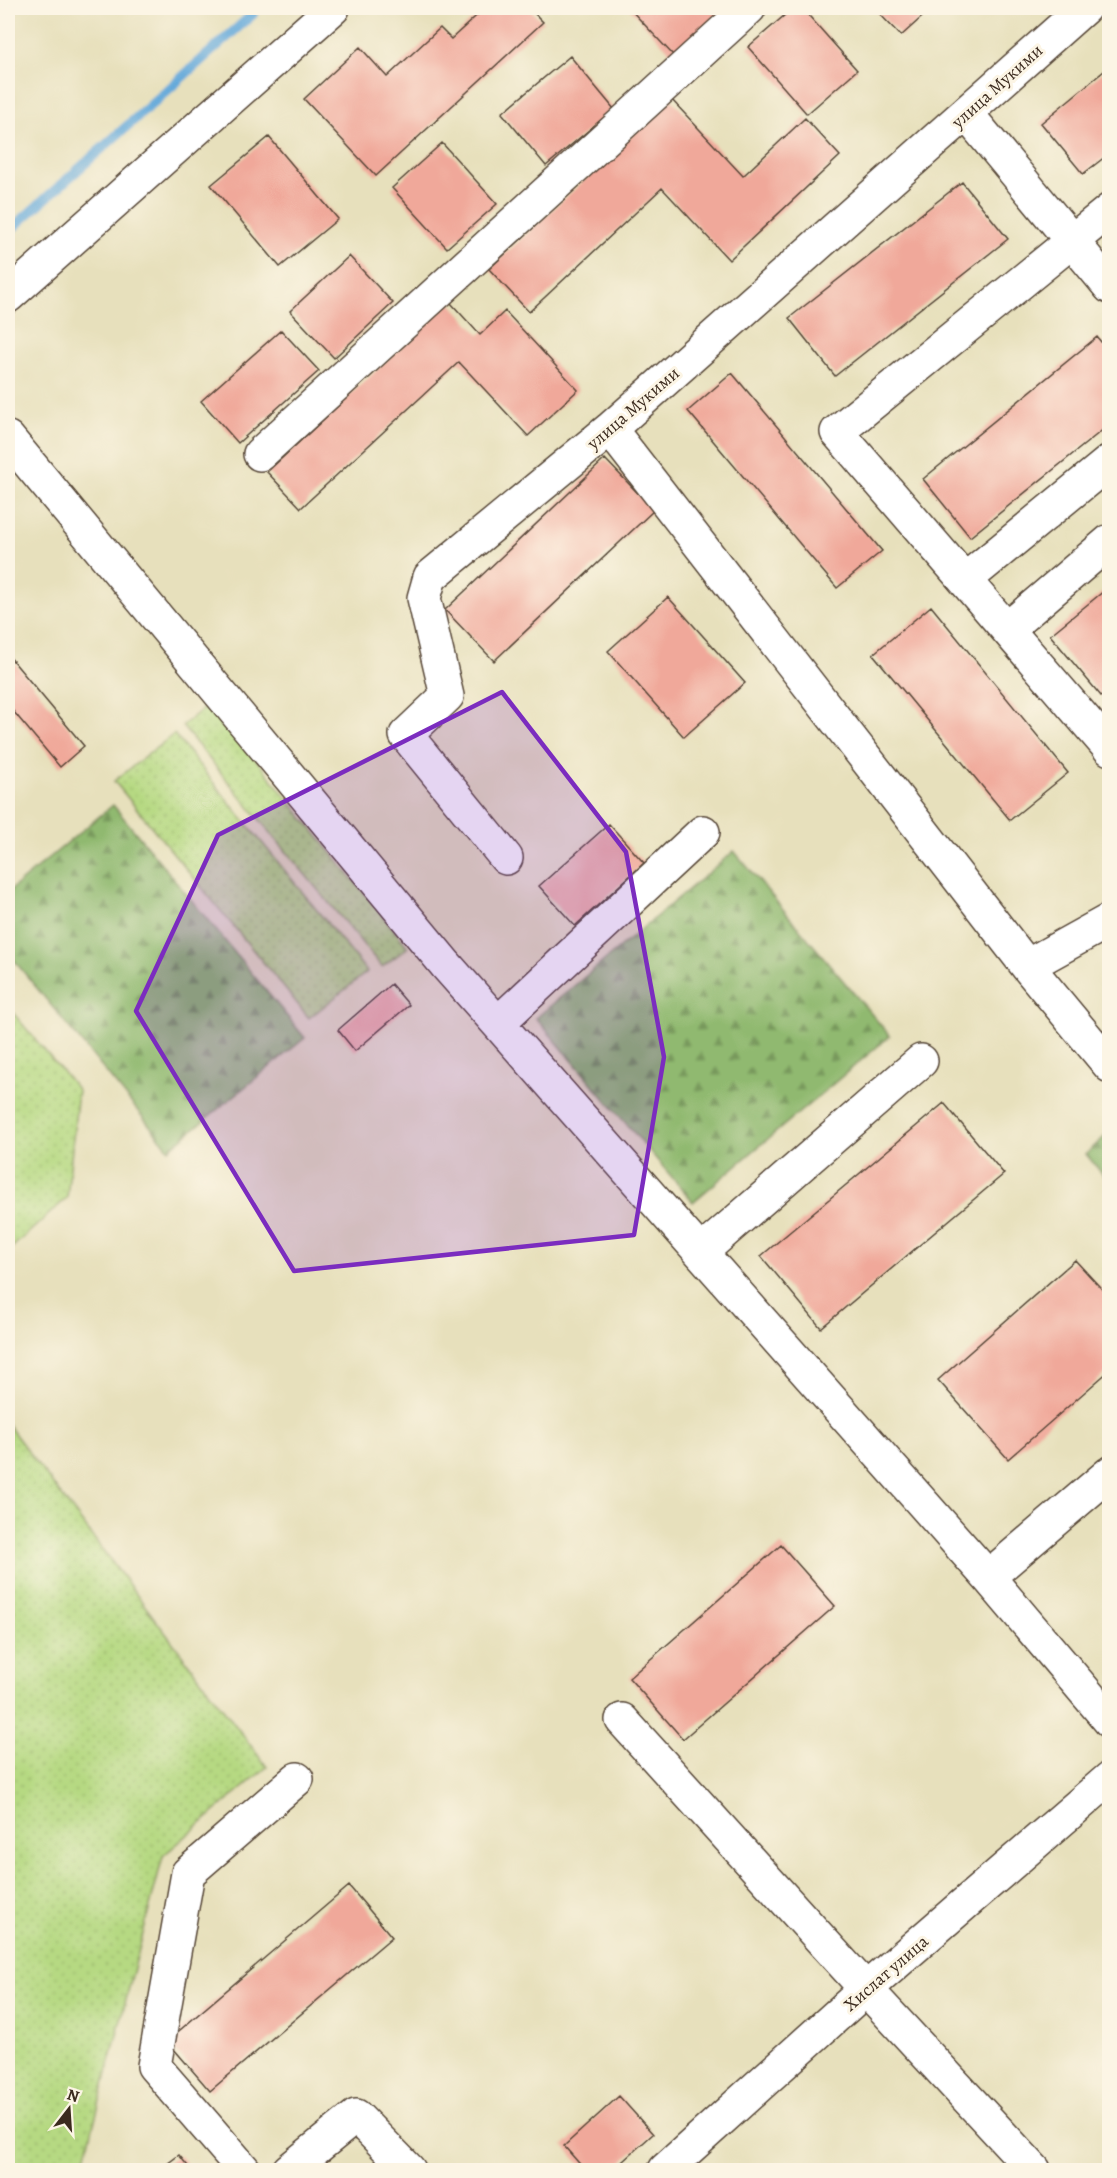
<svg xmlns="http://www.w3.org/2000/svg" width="1117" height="2178" viewBox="0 0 1117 2178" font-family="Alegreya,serif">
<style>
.grass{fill:url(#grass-dots);stroke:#788250;stroke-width:1.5}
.forest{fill:url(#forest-firs);stroke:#667247;stroke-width:1.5}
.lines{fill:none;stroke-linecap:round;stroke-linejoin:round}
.stream{stroke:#64a9da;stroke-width:10}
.building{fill:#f0a89a}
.minor-casing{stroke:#554536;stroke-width:36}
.minor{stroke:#fff;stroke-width:33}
.marked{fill:#7b2cbf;fill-opacity:0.2;stroke:#7b2cbf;stroke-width:4.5;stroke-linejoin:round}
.labels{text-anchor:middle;stroke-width:6;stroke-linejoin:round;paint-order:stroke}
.street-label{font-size:18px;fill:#3b2a1e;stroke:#fcf5e5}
</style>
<defs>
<pattern id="grass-dots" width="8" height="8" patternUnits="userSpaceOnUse" patternTransform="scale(1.5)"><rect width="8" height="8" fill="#b6d982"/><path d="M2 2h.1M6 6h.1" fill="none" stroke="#9dba70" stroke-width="1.8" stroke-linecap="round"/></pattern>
<pattern id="forest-firs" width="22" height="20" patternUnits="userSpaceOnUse" patternTransform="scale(1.5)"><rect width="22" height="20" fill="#90b970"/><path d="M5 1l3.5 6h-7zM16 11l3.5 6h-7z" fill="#77975b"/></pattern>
</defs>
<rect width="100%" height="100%" fill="#fcf5e5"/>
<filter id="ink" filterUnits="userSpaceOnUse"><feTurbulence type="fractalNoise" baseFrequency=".0167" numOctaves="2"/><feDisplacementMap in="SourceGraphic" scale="12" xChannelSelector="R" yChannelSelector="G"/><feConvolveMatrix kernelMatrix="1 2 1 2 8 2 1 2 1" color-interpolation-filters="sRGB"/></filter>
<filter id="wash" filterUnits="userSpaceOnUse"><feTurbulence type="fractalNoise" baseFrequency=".008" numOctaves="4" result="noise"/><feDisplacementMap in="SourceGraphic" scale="24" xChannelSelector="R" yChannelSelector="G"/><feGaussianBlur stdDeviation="1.35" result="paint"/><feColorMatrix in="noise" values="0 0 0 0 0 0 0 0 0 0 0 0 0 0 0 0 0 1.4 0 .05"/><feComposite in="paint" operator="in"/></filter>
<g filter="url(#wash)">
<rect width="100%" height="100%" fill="#e7e0bc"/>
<path class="grass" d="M 210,703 L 408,947 L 382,967 L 182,726 Z
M 174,734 L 367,972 L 309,1018 L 114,781 Z
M 8,1007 L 78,1090 L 67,1198 L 8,1251 Z
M 8,1425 L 267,1767 L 163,1856 L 82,2170 L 8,2170 Z"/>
<path class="forest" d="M 113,805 L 305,1038 L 169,1149 L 8,953 L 8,892 Z
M 734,851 L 890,1036 L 693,1202 L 536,1018 Z
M 1109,1133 L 1109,1182 L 1086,1154 Z"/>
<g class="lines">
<path class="stream" d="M 8,232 L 253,14"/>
</g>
<g id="blocks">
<path class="building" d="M 485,8 L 529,8 L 543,22 L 376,176 L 304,99 L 360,47 L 387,77 L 440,28 L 451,39 Z
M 629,8 L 726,8 L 673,55 Z
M 793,8 L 802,8 L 857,70 L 807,114 L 748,47 Z
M 874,8 L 932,8 L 901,36 Z
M 570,56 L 614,109 L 546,166 L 502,113 Z
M 1110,66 L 1110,153 L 1083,174 L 1041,123 Z
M 671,99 L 743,176 L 805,118 L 840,156 L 729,260 L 662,188 L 529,312 L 489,269 Z
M 269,137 L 338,219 L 280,267 L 211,185 Z
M 442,143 L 497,204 L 447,248 L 392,188 Z
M 962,182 L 1008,239 L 835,376 L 789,318 Z
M 349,256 L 393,303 L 334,358 L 290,311 Z
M 450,302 L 480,335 L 505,311 L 578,390 L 528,436 L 459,362 L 301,508 L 267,472 Z
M 281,330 L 319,371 L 238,443 L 201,401 Z
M 1097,337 L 1110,353 L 1110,424 L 970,537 L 923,479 Z
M 732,373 L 882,551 L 837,588 L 688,411 Z
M 605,459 L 654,510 L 494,661 L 445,610 Z
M 1110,586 L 1110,689 L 1101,696 L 1050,635 Z
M 668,597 L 745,683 L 684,737 L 608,651 Z
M 931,606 L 1068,773 L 1010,820 L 873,654 Z
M 8,655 L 84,746 L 60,767 L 8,705 Z
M 609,824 L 644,863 L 575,926 L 539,886 Z
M 391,984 L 409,1005 L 355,1051 L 338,1030 Z
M 944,1103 L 1004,1174 L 821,1328 L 761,1256 Z
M 1075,1260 L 1110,1298 L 1110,1370 L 1008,1459 L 938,1380 Z
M 781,1545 L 835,1606 L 683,1739 L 629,1678 Z
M 349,1886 L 392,1937 L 210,2091 L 167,2041 Z
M 619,2096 L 653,2134 L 613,2170 L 585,2170 L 564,2146 Z
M 179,2155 L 191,2170 L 159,2170 Z"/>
</g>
</g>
<g filter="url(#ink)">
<use href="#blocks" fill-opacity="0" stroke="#554536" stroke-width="1.5"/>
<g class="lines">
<g class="minor-casing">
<path id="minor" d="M 966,113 L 1110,287
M 1110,210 L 837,432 L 1110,749
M 8,296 L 333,8
M 610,429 L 1027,966 L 1110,1066
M 8,438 L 446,965 L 988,1577 L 1110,1721
M 260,454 L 749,8
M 965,580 L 1110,461
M 1007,629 L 1110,541
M 506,858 L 406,735 L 447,696 L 424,598 L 430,577 L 610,429 L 1084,8
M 1027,966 L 1110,920
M 498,1023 L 703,832
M 701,1252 L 921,1061
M 988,1577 L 1110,1473
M 622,1720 L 866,1989 L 1034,2170
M 244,2170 L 154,2066 L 188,1873 L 297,1779
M 289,2170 L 356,2116 L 409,2170
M 665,2170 L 866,1989 L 1110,1778"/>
</g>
<use href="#minor" class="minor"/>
</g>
</g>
<path class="marked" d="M 502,692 L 626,852 L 664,1057 L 634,1235 L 294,1271 L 136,1011 L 218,835 Z"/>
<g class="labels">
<g class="street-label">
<text transform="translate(997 86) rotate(-42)" y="6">улица Мукими</text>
<text transform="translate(633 408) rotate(-41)" y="6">улица Мукими</text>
<text transform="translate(886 1973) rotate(-41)" y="6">Хислат улица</text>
</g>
</g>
<rect width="1117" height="2178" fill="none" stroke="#fcf5e5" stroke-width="30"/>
<g transform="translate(69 2109) rotate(17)" stroke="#fcf5e5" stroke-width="4.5" paint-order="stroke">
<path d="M0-4.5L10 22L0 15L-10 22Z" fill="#3b2a1e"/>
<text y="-9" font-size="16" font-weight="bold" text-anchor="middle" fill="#3b2a1e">N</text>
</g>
</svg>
